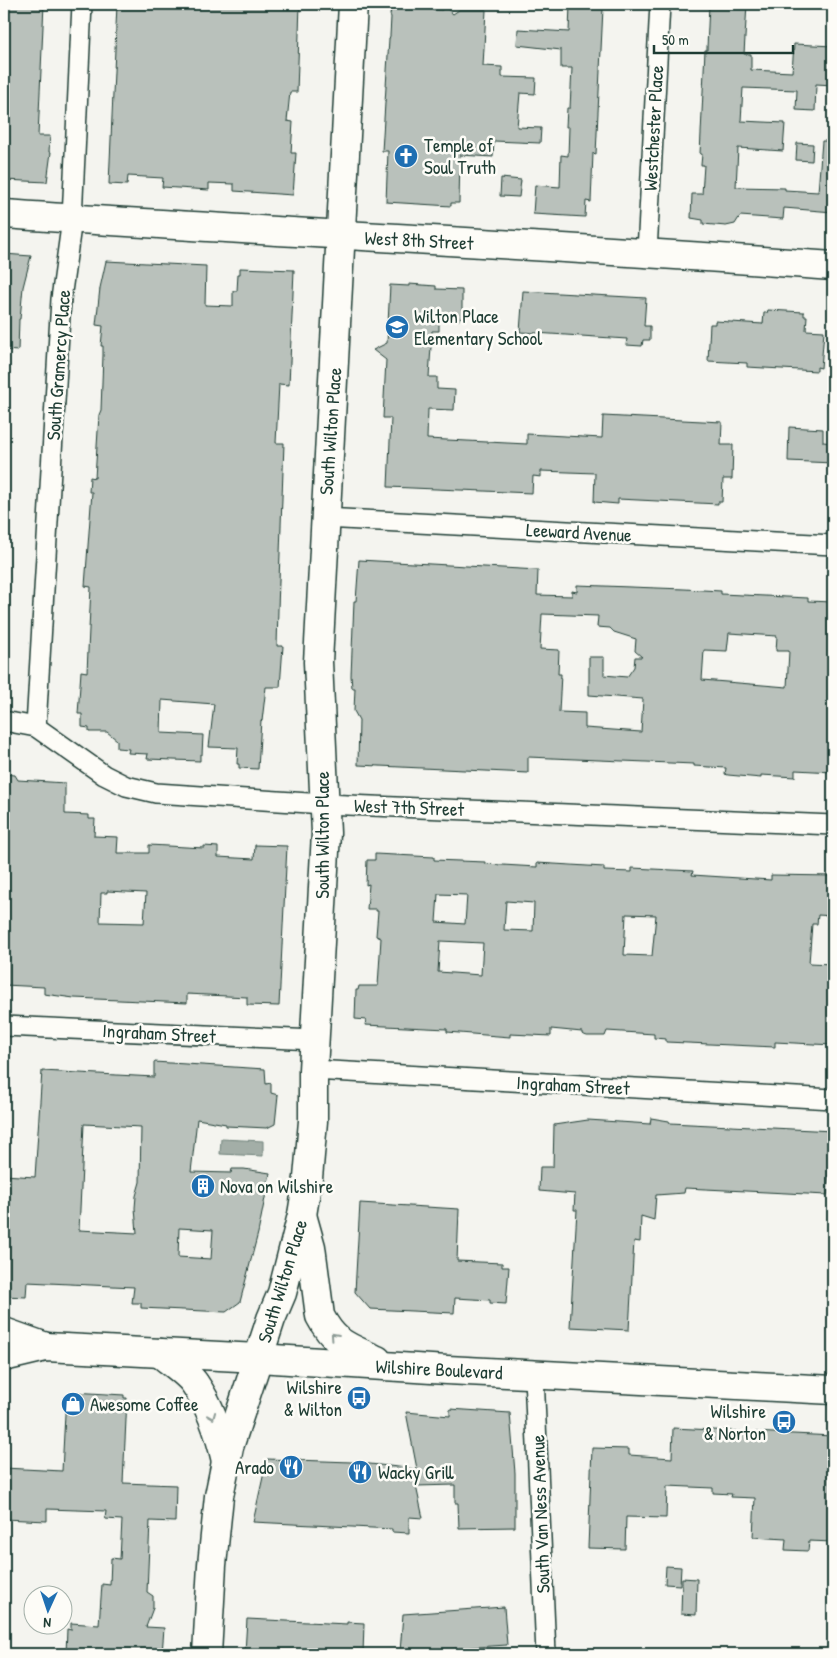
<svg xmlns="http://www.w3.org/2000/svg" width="837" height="1658" font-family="'Patrick Hand',sans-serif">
	<rect width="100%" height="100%" fill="#f4f4ef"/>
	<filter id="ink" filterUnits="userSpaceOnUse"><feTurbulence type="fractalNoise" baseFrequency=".02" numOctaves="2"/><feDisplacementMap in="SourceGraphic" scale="10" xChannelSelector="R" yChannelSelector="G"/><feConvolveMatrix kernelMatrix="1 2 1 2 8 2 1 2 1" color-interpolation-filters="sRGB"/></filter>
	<g filter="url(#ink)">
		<polygon fill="#a3aea7" stroke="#6e8179" points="221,1139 263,1141 263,1156 220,1154"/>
		<g fill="#b9c1bb" stroke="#1f3d34" fill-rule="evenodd">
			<polygon points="4,4 44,4 38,136 50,136 49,152 51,152 47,182 4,180 4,127 6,77 4,77"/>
			<polygon points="117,4 300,4 297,92 290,92 287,121 293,122 291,153 296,153 293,195 234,191 234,184 209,183 209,190 162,187 163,178 128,176 127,185 109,184"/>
			<polygon points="392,4 409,5 409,8 425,7 427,9 442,10 445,7 453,14 459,10 486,10 483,66 502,67 502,77 536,78 535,94 520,93 517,127 541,128 540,143 494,141 493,157 460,155 459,203 451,203 451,206 386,202 388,151 382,151 389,39 390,36 391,17 390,15"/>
			<polygon points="570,4 597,4 597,8 603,8 596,154 593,153 591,202 586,201 585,217 533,214 535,185 560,187 561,155 568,156 569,127 566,127 567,108 570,108 572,68 561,68 561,50 517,45 518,29 569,32"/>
			<polygon points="709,4 747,4 744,54 751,54 751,70 792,72 794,44 833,46 833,85 816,84 815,111 796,110 797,90 743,88 741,121 785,123 783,151 738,148 736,187 785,188 785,190 818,192 822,141 833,141 833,212 784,208 783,219 740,216 735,224 726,226 703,224 703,220 691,218 692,194 702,194 704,165 701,165 702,154 700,154 705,50 707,50 707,48"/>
			<polygon points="797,143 813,144 812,161 796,160"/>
			<polygon points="501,178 521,180 519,197 500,196"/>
			<polygon points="4,254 31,256 23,287 20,319 19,319 18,351 4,350"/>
			<polygon points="106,261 206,266 205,305 233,306 233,291 237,291 238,274 240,274 240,268 294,270 289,385 279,384 276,443 284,443 278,609 277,646 283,646 280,687 266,687 262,721 261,720 258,769 239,768 239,764 237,764 238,748 209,747 214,704 162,700 161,733 203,735 202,755 200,755 200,761 147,759 148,754 128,753 129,749 117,748 117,740 107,732 89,732 89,728 82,727 82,714 78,714 81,671 87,672 91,587 85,586 92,492 89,492 90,477 95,478 99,415 101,410 103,355 103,346 101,346 103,326 96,325 100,288"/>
			<polygon points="409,284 436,286 436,289 462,290 462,318 459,317 459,320 439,319 439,331 432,331 429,377 437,377 437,389 455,390 454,410 428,409 427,439 527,444 527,434 602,438 603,416 722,422 721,445 733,445 732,479 723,479 722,502 718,502 718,504 618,499 618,504 594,502 595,473 541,471 541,477 533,476 532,493 388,487 391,418 383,418 386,360 373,350 387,343 390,285 409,286"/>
			<polygon points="523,291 646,298 644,326 650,326 650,340 643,340 642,346 626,345 627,339 520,332"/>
			<polygon points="768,310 804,312 804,316 807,316 806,330 824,331 821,368 817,367 817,371 747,367 747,363 708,361 710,324 715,324 715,321 763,324 764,313 767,313"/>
			<polygon points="789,427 823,429 823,442 833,443 833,463 788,461"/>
			<path d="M359,560L538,570L537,595L572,596V591L577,592V585L684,589L721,591V594L808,598V601L833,602V772L795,770V777L761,775V778L728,775L725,774L726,768L694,766V764L528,757V773L358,765L359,720L354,711L355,688H352L351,676L354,601H356ZM542,614L598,616L597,627L610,628L614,632L636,639L635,651L642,657H635L634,667L627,677L604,675V657H589V695L643,699L641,732L585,728V713L559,712L561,674H558L559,650L540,649ZM729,633L777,636L776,651H789L787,687L702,680L704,650L727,651Z"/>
			<path d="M4,774L15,775L18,780L65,783V814L89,815V819H95L94,836L118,837L117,853H149V845L204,848V846L218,847V857L254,859L255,845L287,846L279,1006L247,1005V997L187,994V1003L74,998L44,994V987L4,985ZM107,891L146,893L144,923L100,922L101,893H107Z"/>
			<path d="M375,854L434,857V860L485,862V864L537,867V863L604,867V871L632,872V868L693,871L692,875L771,880V875L833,876V916L818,915L817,924H812L809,963L833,964V1045L775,1042V1047L666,1042V1039L654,1038V1034L607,1031L605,1036H587L582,1034V1032L551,1029V1036L510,1034V1037L447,1032V1029L365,1025L366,1020L355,1019L356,990H358L359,986H378L381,938L376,936L378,911H376V909H367L369,884L366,885L367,860H375ZM438,894L467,895L465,924L436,922ZM506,901L534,903L533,931L504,930ZM626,914L656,915L652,956L624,955ZM440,941L483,943L481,975L438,972Z"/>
			<path d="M154,1062L265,1069L266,1084L271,1083V1093L278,1095L275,1124L267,1128L226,1126V1124L197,1119L191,1172L231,1173L232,1169H244L270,1173L258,1233L240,1302L226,1312L141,1308V1303H132L134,1287L27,1282L26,1297L4,1296V1175L35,1177L42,1071L154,1077ZM84,1124L141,1127L140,1182L136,1196L135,1208L137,1233L79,1230ZM179,1228L213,1230L211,1259L178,1257Z"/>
			<polygon points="651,1118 669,1121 670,1123 833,1131 833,1167 829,1167 827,1195 685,1188 684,1193 656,1195 654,1220 641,1216 640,1242 634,1241 629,1330 570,1327 577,1210 574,1210 575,1194 539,1191 540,1167 553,1167 554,1125 588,1120 650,1124"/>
			<polygon points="360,1203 459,1209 457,1261 502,1263 502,1267 509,1267 506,1304 490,1303 490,1300 455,1298 454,1313 370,1309 355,1292"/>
			<polygon points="73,1392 124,1395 124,1398 127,1398 123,1483 176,1485 175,1522 150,1521 147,1592 153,1596 153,1608 146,1627 164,1628 162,1654 66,1654 67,1629 71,1630 71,1623 99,1625 102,1584 110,1585 111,1558 120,1559 122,1520 105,1519 106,1511 47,1509 47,1521 4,1519 4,1468 62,1471 66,1395 73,1395"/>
			<polygon points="450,1409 510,1413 515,1473 515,1527 459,1528 458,1503 455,1503 455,1485 416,1486 423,1518 409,1517 409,1533 392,1532 392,1529 253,1522 267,1459 351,1462 417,1469 406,1412 450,1416"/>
			<polygon points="673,1428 833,1436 833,1542 809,1541 808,1551 785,1550 786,1539 753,1537 755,1498 731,1497 732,1494 713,1493 713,1488 667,1486 666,1518 626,1517 625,1549 588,1548 592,1448 629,1449 629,1455 672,1458"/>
			<polygon points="666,1566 681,1567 680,1585 665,1584"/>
			<polygon points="682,1578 697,1579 696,1615 681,1614"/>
			<polygon points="504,1607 507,1645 400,1652 403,1614"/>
			<polygon points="247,1619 347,1624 347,1622 364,1623 363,1654 245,1653"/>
		</g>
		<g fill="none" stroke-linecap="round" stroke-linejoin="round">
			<g stroke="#1f3d34" stroke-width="22">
				<g id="street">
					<polyline points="647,252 660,4"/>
					<polyline points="324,518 833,545"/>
					<polyline points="4,721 36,727 104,775 126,786 156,793 324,804 833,825"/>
					<polyline points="36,727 61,299 72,219 82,4"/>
					<polyline points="4,1026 315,1040"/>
					<polyline points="313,1070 833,1099"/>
					<polyline points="534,1375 546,1654"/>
				</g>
			</g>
			<g stroke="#1f3d34" stroke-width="31">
				<g id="secondary">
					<path d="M4,214C280,233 557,245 833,266"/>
					<polyline points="207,1654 212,1565 219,1496 229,1447 271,1319 282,1293 302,1215 308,1178 313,1121 313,1070 326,833 318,662 353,4"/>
				</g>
			</g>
			<g stroke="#1f3d34" stroke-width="31">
				<g id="primary">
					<path d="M302,1215L311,1247L320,1316C335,1345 349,1347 377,1360"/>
					<polyline points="4,1332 46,1347"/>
					<path d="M160,1353C170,1362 188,1373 195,1384C211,1407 220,1435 226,1461"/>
					<polyline points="4,1357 46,1347 258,1358 447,1370 833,1390"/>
				</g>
			</g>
			<use href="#street" stroke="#fdfcf7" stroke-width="19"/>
			<use href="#secondary" stroke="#fdfcf7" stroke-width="28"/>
			<use href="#primary" stroke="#fdfcf7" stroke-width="28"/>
		</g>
		<defs><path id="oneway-chevron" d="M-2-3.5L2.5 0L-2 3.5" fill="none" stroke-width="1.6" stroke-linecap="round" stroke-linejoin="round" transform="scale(1.25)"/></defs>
		<g stroke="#8e9c96">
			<use href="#oneway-chevron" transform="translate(334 1336) rotate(-132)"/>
			<use href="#oneway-chevron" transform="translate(212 1416) rotate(68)"/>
		</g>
	</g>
	<defs>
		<g id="church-disc" transform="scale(1.25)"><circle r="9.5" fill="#1f6fb2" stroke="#fdfcf7"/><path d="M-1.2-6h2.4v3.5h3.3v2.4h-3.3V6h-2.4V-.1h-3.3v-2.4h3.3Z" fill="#fff"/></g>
		<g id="school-disc" transform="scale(1.25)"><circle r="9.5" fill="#1f6fb2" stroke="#fdfcf7"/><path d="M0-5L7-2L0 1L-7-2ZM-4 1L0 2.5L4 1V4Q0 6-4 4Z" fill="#fff"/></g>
		<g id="building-disc" transform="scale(1.25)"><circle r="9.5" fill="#1f6fb2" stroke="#fdfcf7"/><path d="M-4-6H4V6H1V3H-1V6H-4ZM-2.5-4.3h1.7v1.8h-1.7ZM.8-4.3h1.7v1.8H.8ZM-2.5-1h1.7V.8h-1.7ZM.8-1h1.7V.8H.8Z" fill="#fff"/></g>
		<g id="bus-disc" transform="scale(1.25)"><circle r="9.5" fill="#1f6fb2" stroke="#fdfcf7"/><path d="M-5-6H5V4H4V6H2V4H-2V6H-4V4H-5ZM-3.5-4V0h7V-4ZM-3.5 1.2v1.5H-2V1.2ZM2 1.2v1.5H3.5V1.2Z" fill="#fff"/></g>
		<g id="shop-disc" transform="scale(1.25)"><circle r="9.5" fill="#1f6fb2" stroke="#fdfcf7"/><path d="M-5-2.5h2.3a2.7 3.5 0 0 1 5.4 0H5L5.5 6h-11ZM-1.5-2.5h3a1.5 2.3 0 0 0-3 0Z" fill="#fff"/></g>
		<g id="restaurant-disc" transform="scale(1.25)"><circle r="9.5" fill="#1f6fb2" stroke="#fdfcf7"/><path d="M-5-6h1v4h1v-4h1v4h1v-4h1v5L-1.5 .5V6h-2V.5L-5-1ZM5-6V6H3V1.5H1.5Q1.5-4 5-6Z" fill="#fff"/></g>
	</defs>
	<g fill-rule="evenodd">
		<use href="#church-disc" x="406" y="156"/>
		<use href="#school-disc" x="397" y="327"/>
		<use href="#building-disc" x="203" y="1186"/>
		<use href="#bus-disc" x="359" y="1398"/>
		<use href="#shop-disc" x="73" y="1404"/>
		<use href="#bus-disc" x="784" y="1422"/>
		<use href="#restaurant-disc" x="291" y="1467"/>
		<use href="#restaurant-disc" x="360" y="1472"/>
	</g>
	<g text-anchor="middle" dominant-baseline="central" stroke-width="5" stroke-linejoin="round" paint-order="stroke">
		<g font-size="19" fill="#1f3d34" stroke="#fdfcf7">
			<text transform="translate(653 128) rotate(-87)">Westchester Place</text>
			<text transform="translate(419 240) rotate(3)">West 8th Street</text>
			<text transform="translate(58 365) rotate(-86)">South Gramercy Place</text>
			<text transform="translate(330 431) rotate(-86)">South Wilton Place</text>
			<text transform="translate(579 532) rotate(3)">Leeward Avenue</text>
			<text transform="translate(409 807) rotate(2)">West 7th Street</text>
			<text transform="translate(322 835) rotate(-90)">South Wilton Place</text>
			<text transform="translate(159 1033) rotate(3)">Ingraham Street</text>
			<text transform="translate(573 1085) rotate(3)">Ingraham Street</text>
			<text transform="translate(282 1281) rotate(-73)">South Wilton Place</text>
			<text transform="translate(439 1369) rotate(3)">Wilshire Boulevard</text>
			<text transform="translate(540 1514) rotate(-92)">South Van Ness Avenue</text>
		</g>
		<g font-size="19" fill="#1f3d34" stroke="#fdfcf7" text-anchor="start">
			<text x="424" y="145">Temple of<tspan x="424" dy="22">Soul Truth</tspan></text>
			<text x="414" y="316">Wilton Place<tspan x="414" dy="22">Elementary School</tspan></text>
			<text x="220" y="1186">Nova on Wilshire</text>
			<text x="342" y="1387" text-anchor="end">Wilshire<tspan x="342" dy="22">&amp; Wilton</tspan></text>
			<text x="90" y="1404">Awesome Coffee</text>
			<text x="766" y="1411" text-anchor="end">Wilshire<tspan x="766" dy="22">&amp; Norton</tspan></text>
			<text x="274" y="1467" text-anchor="end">Arado</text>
			<text x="378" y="1472">Wacky Grill</text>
		</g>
	</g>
	<rect width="837" height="1658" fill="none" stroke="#fdfcf7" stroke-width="20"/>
	<rect x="10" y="10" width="817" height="1638" fill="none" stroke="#1f3d34" stroke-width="2" filter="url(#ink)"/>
	<g transform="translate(48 1610) rotate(183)"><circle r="24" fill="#fdfcf7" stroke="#a4b0a9"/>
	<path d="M0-4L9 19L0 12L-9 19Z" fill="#1f6fb2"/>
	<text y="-8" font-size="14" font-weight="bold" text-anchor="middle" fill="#1f3d34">N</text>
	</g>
	<path d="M654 45v8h139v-8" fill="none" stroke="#1f3d34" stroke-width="2.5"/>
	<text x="662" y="45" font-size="15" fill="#1f3d34" stroke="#fdfcf7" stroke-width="4" paint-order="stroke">50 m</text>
</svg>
